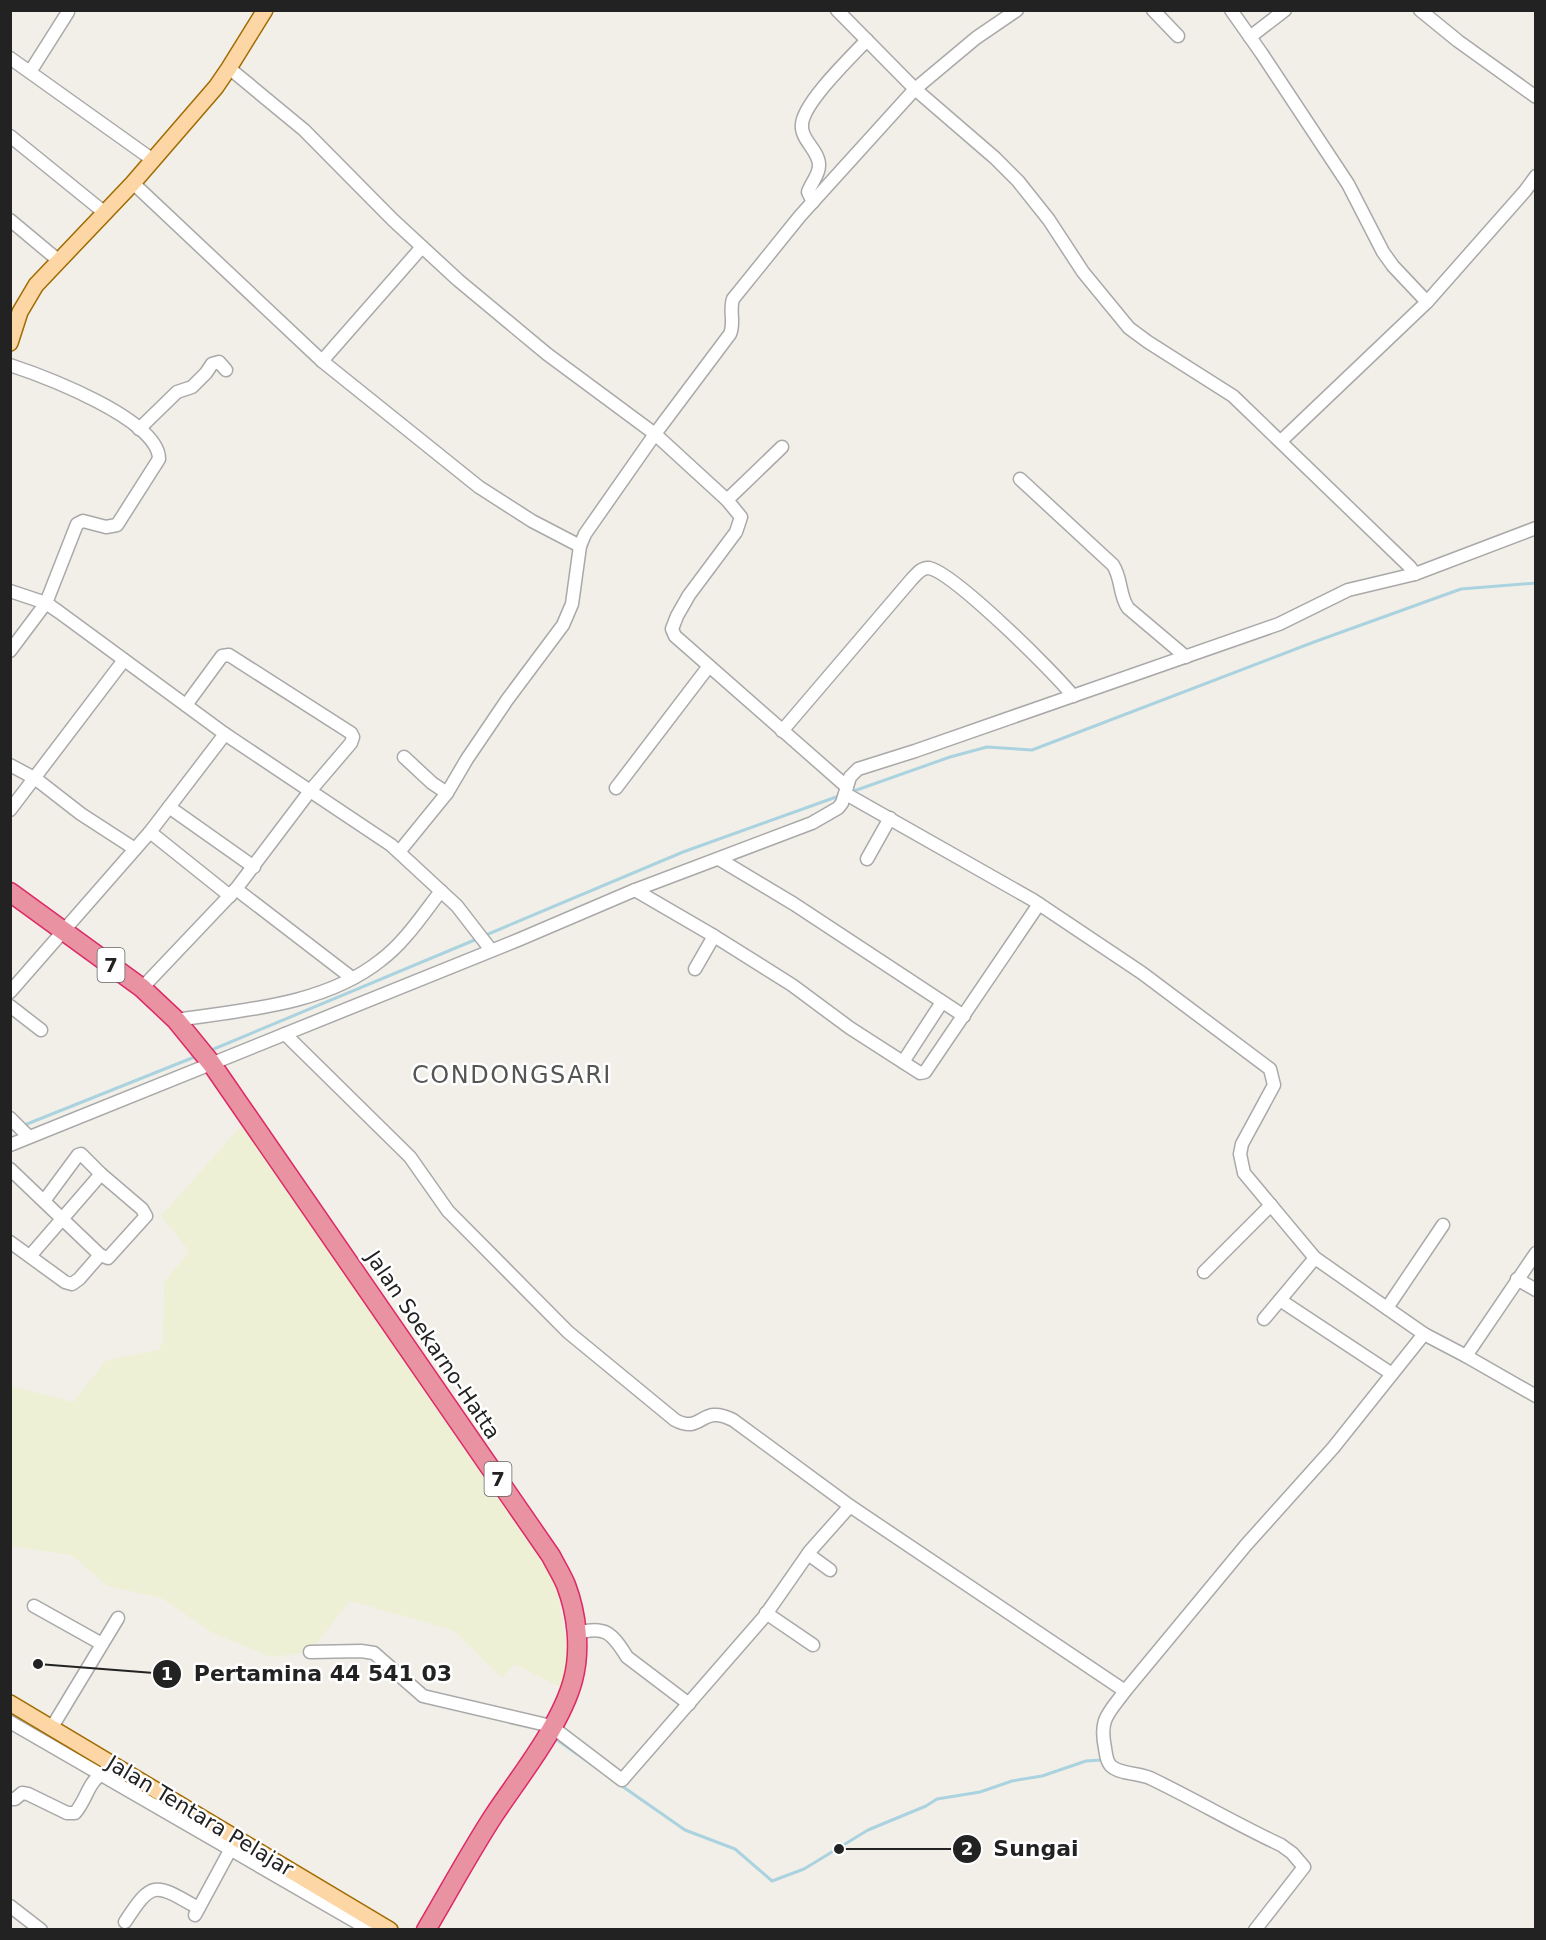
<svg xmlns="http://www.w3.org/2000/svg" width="1546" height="1940" font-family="'DejaVu Sans',sans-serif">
	<rect width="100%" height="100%" fill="#f2efe9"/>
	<polygon fill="#eef0d5" points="242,1125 556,1583 569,1657 562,1688 514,1664 502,1678 453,1630 350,1601 310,1652 271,1657 213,1633 161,1598 108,1586 71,1555 11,1546 10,1386 73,1402 106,1360 159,1350 163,1341 164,1283 189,1251 161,1216"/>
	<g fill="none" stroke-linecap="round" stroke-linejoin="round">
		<g stroke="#aad3df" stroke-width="3">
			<polyline points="851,792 950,757 987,747 1032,750 1314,642 1461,589 1536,583"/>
			<polyline points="486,935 683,852 839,796"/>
			<polyline points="209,1051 477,939"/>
			<polyline points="22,1126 197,1056"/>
			<polyline points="553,1737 604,1773"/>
			<polyline points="619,1784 685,1830 735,1849 772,1881 804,1869 868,1830 926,1806 937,1799 980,1792 1012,1781 1042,1776 1086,1761 1102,1760"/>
		</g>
		<g stroke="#a9a9a9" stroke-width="15">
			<g id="minor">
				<polyline points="837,10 915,89 995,158 1018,181 1049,220 1083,272 1129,328 1148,342 1233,396 1410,567 1415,574"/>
				<polyline points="1153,10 1178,36"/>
				<polyline points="1231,10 1262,54 1348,184 1383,252 1393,266 1427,302 1281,441"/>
				<polyline points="1420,10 1458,41 1536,97"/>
				<polyline points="1250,37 1285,10"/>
				<polyline points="10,58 153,160"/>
				<polyline points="229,68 304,130 393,220 458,280 547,354 655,434 727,500 741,517 736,532 689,595 677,616 672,629 675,636 847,787"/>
				<polyline points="30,72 68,12"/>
				<polyline points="10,136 105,213"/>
				<polyline points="133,183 322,361 479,487 532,521 580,546"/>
				<path d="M813,202L808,192C811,183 819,175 819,166C820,151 800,140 802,124C804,102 851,57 867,40"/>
				<polyline points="10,220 58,260"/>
				<polyline points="1427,302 1525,191 1536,176"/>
				<polyline points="322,361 422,247"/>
				<path d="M10,365C43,376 159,419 159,459L117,525L106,527L83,521L77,524L46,603L10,651"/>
				<polyline points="139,429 177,392 192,387 206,373 212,364 219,362 226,370"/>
				<path d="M1020,479L1113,565C1122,579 1119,595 1128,608L1186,657"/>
				<polyline points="727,500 782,447"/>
				<polyline points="10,591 46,603 59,612 225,734 391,845 457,906 491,950"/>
				<path d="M782,731L911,580C916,575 921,567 929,568C954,573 1054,672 1073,696"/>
				<polyline points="404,757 432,783 447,793"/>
				<polyline points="10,765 36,779 81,814 135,849"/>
				<polyline points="616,788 709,666"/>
				<polyline points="846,794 1033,900 1142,973 1270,1069 1274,1085 1242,1144 1240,1154 1244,1173 1315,1258 1424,1334 1466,1356 1536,1253"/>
				<polyline points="169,807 254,867"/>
				<polyline points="10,810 124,660"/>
				<polyline points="150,832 230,896"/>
				<path d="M399,852L447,793L467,759L507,700L563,625L572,604L580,546L585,534L655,434L730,334C735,323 729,311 733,299L800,216L915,89L976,38L1017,10"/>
				<polyline points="719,859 794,904 964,1016"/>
				<polyline points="867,859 890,818"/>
				<polyline points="236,889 352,978"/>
				<polyline points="635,890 714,936 792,985 850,1028 920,1073 925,1072 1039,904"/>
				<polyline points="695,969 714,936"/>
				<polyline points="142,988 236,889 310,791 351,743 353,737 351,733 229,655 222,656 186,705"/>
				<polyline points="10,992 150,832 225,734"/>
				<polyline points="10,1006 41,1030"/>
				<path d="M176,1020C243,1010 325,1005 381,960C405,942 423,914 441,891"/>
				<path d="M285,1034L410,1157L448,1211L568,1332L675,1420C703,1435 700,1403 733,1420L850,1506L1125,1691"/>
				<polyline points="903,1062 942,1002"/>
				<polyline points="10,1118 29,1137"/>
				<polyline points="10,1145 518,940 635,890 812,823 838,808 842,803 850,777 858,769 915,751 1279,624 1348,590 1415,574 1536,528"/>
				<polyline points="10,1169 100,1255"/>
				<polyline points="10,1242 65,1282 72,1284 79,1279 100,1255 108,1258 146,1216 142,1209 101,1174 81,1154 78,1155 44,1201"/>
				<polyline points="30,1256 101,1174"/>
				<polyline points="1204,1272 1271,1205"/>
				<polyline points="1517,1279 1536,1290"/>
				<polyline points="1280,1300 1392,1374"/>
				<polyline points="1387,1308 1443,1225"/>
				<polyline points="1264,1319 1315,1258"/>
				<polyline points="1466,1356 1536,1396"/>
				<polyline points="808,1554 830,1570"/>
				<polyline points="34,1606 102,1644"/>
				<polyline points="766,1613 813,1645"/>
				<path d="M577,1633C605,1625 612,1633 627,1657L689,1704"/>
				<polyline points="310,1652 361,1651 374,1653 423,1696 551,1726 622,1780 764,1617 810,1551 850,1506"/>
				<polyline points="10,1722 370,1930"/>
				<polyline points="52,1727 118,1618"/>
				<path d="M10,1799H15L22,1793L28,1794L67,1813H75C89,1796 86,1783 107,1770"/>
				<polyline points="10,1906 41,1930"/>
				<polyline points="195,1915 234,1843"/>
				<path d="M125,1922C152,1880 155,1883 198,1908"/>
				<path d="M1255,1930L1304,1867L1292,1853L1281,1845C1236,1824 1194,1799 1150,1778C1138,1773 1120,1774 1111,1766C1106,1761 1106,1754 1105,1748C1099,1719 1108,1714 1125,1691L1246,1545L1333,1448L1424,1334"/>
			</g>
		</g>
		<g stroke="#a06b00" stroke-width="18">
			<g id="major">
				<polyline points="10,343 20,312 36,285 133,183 216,87 229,68 265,10"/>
				<polyline points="10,1703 390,1930"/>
			</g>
		</g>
		<g stroke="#dc2a67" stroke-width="21">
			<path id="highway" d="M10,892L142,988L176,1020L211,1063L551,1556C556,1566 562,1575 566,1585C577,1614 581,1650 573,1680C561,1725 520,1776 494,1815C470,1852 449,1891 426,1930"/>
		</g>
		<use href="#minor" stroke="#fff" stroke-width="12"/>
		<use href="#major" stroke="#fcd6a4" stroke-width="15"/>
		<use href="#highway" stroke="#e892a2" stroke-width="18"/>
	</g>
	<g text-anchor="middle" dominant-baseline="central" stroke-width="5" stroke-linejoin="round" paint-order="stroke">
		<g fill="#fff" stroke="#646464" stroke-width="1.5">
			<rect x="97.5" y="948" width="27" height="34" rx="4.5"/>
			<rect x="484.5" y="1462" width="27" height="34" rx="4.5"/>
		</g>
		<g font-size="20" font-weight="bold" fill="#222">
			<text x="111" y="965">7</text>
			<text x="498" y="1479">7</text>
		</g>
		<g font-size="21" fill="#222" stroke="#fff">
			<text transform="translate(433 1345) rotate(56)">Jalan Soekarno-Hatta</text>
			<text transform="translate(200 1816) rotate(31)">Jalan Tentara Pelajar</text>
		</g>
		<g font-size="24" letter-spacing="1.5" fill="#555" stroke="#fff">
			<text x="512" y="1075">CONDONGSARI</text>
		</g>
	</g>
	<path fill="none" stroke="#222" stroke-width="2" d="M38 1664L167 1674M839 1849L967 1849"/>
	<g fill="#222" stroke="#fff" stroke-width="2">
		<circle cx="38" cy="1664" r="6"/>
		<circle cx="839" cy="1849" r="6"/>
		<circle cx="167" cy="1674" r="15"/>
		<circle cx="967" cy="1849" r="15"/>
	</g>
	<g font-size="18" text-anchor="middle" font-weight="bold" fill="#fff">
		<text x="167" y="1680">1</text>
		<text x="967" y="1855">2</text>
	</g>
	<g font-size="22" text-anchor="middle" font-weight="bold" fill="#222" stroke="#fff" stroke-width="5" stroke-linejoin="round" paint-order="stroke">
		<text x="323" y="1681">Pertamina 44 541 03</text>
		<text x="1036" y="1856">Sungai</text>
	</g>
	<rect width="1546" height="1940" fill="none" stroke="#222222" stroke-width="24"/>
</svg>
